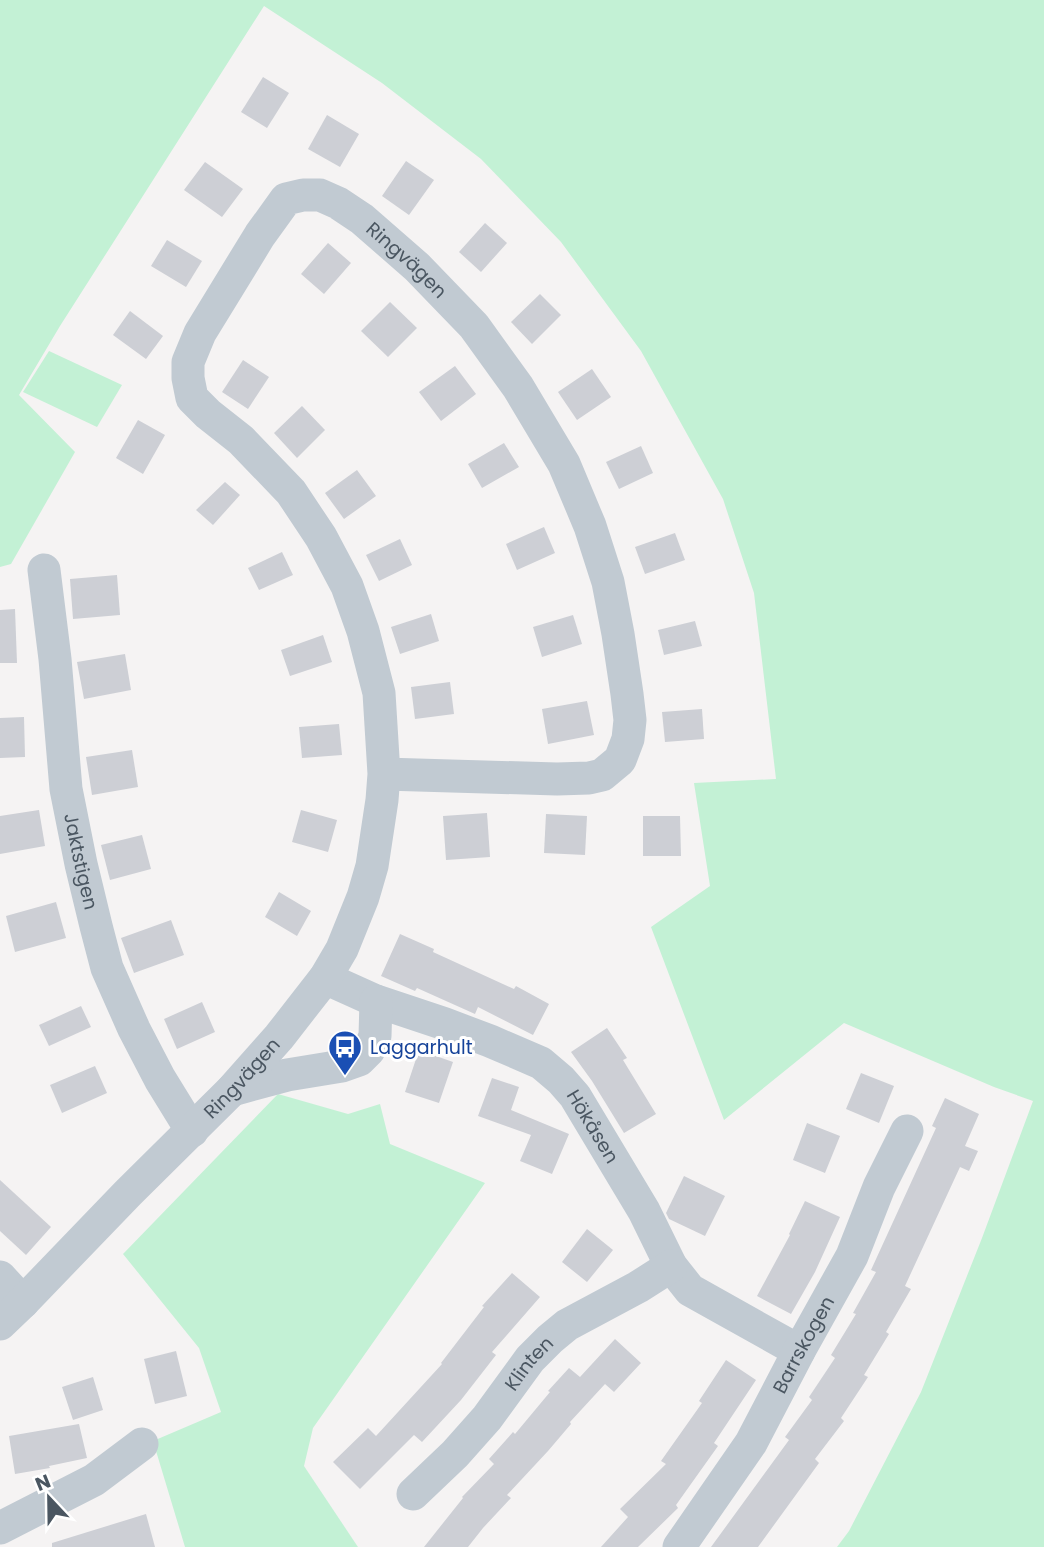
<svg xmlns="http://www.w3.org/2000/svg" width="1044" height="1547" font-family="Poppins,sans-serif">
	<rect width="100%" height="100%" fill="#f5f3f3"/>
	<g fill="#c3f1d5">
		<polygon points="0,0 1044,0 1044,1547 837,1547 849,1531 921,1392 982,1238 1033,1101 994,1087 844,1023 724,1120 651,927 710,886 694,783 776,779 754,593 723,499 641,351 561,242 481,159 382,83 264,6 60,326 19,395 75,452 11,564 0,567"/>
		<polygon points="49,351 122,385 97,427 23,392"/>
		<polygon points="278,1094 348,1114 380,1104 390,1144 485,1183 313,1428 304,1466 358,1547 185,1547 153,1441 221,1412 199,1348 123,1254"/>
	</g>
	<g fill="#cdcfd5">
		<polygon points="263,77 289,93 267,128 241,112"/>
		<polygon points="327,115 359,134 340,167 308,149"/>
		<polygon points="406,161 434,180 409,215 382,196"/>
		<polygon points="205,162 243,189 222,217 184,190"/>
		<polygon points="485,223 507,243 481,272 459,252"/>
		<polygon points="167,240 202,261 186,287 151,266"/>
		<polygon points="328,243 351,263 324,294 301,274"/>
		<polygon points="540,294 561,315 532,344 511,322"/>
		<polygon points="390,302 417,328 388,357 361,331"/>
		<polygon points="130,311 163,336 146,359 113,335"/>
		<polygon points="243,360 269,377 248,409 222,392"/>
		<polygon points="455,366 476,394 441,421 419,392"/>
		<polygon points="592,369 611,397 577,420 558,392"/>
		<polygon points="302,406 325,430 297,458 274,433"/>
		<polygon points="138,420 165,435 143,474 116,458"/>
		<polygon points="504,443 519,467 482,488 468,464"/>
		<polygon points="641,446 653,473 619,489 606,462"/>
		<polygon points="357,470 376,496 344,519 325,493"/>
		<polygon points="225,482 240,495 213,525 196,510"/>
		<polygon points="544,527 555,553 517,570 506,544"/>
		<polygon points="675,533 685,560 645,574 635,547"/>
		<polygon points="400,539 412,565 379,581 366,555"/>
		<polygon points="282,552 293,575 259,590 248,568"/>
		<polygon points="117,575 120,615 73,619 70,579"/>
		<polygon points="15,609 17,663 0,663 0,610"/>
		<polygon points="431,614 439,641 400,654 391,627"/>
		<polygon points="573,615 582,644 542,657 533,627"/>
		<polygon points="695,621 702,646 664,655 658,630"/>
		<polygon points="323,635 332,662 290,676 281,650"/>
		<polygon points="125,654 131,690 84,699 77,662"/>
		<polygon points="450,682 454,714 415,719 411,687"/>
		<polygon points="587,701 594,735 548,744 542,709"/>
		<polygon points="702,709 704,739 665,742 662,712"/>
		<polygon points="24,717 25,757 0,758 0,718"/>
		<polygon points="339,724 342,755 302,758 299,727"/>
		<polygon points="132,750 138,787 92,795 86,757"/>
		<polygon points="39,810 45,846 0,854 0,816"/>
		<polygon points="301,810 337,820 328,852 292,842"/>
		<polygon points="487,813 490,857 446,860 443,816"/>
		<polygon points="546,814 587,816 585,855 544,853"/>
		<polygon points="643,816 680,816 681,856 643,856"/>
		<polygon points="142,835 151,869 110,880 101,845"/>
		<polygon points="279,892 311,911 297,936 265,917"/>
		<polygon points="56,902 66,938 15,952 6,916"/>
		<polygon points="171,920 184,955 134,973 121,938"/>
		<polygon points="400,934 434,949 433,952 514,989 516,986 549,1004 533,1035 478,1007 475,1014 417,988 415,991 381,976"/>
		<polygon points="202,1002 215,1032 177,1049 164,1019"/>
		<polygon points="81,1006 91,1027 49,1046 39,1025"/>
		<polygon points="607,1028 627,1058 623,1060 656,1114 624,1133 592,1081 571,1052"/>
		<polygon points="419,1050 453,1062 439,1103 405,1092"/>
		<polygon points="95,1066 107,1093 62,1113 50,1085"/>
		<polygon points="861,1073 894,1086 879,1123 846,1109"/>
		<polygon points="492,1078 519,1087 511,1110 569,1134 552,1174 520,1161 531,1135 478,1116"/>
		<polygon points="945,1098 979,1114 965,1146 978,1151 969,1171 960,1167 905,1286 911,1289 886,1332 889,1334 864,1375 868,1377 841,1418 844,1421 815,1459 819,1463 758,1547 711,1547 789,1440 785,1437 812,1400 809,1397 835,1358 831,1355 856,1314 853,1313 876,1272 871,1270 936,1128 932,1126"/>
		<polygon points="807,1123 840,1136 825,1173 793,1160"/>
		<polygon points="684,1176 725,1196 705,1236 669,1219 666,1213"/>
		<polygon points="0,1180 51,1227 26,1255 0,1231"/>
		<polygon points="805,1201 840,1217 815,1272 791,1314 757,1296 790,1235 789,1234"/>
		<polygon points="587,1229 613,1250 587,1282 562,1262"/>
		<polygon points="512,1273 540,1297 492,1352 496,1355 461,1400 422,1442 414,1435 360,1489 333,1462 368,1428 376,1436 442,1364 441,1363 484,1307 482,1306"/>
		<polygon points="615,1339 641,1363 614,1392 605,1384 570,1422 571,1424 548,1451 507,1495 511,1498 483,1528 468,1547 424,1547 463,1498 462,1497 494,1464 489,1459 513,1432 515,1434 550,1392 548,1391 569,1368 580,1377"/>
		<polygon points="176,1351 187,1396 155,1404 144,1359"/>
		<polygon points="726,1360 756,1380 714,1443 718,1446 676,1505 678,1508 638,1547 601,1547 628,1517 620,1509 666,1464 661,1461 702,1403 699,1401"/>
		<polygon points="93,1377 103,1410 73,1420 62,1387"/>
		<polygon points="79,1424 87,1458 49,1466 50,1468 15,1474 9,1436"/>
		<polygon points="146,1514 155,1547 52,1547 52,1543"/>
	</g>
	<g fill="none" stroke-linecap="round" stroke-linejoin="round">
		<g stroke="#c1cad2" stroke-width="33">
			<path id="s1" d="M44,570L55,659L66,789L81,864L96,926L107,968L134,1029L160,1079L192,1131"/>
			<path id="s2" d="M325,978L376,1001L445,1024L490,1041L541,1063L561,1080L575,1096L644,1211L671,1266L690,1290L799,1351"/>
			<polyline points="232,1090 287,1075 342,1066 359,1060 369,1050 375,1036 376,1001"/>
			<polyline points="0,1277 23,1302"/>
			<path id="s3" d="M0,1324L23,1302L128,1193L232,1090L279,1037L325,978L342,949L363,897L372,866L382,800L384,774L379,693L363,631L347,586L321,537L291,492L241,440L208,414L192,398L188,378V362L200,333L260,235L286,199L303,195H320L338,203L362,219L417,267L474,326L518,387L564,464L590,526L608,582L618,634L627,694L630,720L628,739L620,760L602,775L589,778L557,779L384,774"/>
			<path id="s4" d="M413,1494L455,1454L487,1418L530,1359L550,1339L567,1325L638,1287L671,1266"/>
			<polyline points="0,1528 94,1480 142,1444"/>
			<path id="s5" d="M679,1547L751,1443L799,1351L852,1256L879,1187L907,1131"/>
		</g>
	</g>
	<defs>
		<g id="bus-pin" transform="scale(1.75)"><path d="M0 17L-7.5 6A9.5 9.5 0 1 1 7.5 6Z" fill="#1a4fb4" stroke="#fff"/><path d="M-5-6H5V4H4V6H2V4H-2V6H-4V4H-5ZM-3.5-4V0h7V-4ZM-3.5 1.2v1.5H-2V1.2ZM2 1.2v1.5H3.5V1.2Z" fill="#fff"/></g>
	</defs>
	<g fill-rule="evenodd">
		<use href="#bus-pin" x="345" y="1047"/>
	</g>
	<g text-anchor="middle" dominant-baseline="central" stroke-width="6" stroke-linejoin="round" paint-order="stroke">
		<g font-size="19" fill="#4a5661" stroke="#fff">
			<text stroke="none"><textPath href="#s3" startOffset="1500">Ringvägen</textPath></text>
			<text stroke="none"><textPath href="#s1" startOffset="294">Jaktstigen</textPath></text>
			<text stroke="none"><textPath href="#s3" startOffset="345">Ringvägen</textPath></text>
			<text stroke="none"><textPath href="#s2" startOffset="315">Hökåsen</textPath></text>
			<text stroke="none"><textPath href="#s5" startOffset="238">Barrskogen</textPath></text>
			<text stroke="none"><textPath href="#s4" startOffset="175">Klinten</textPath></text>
		</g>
		<g font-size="19" fill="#164399" stroke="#fff" text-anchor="start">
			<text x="370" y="1047">Laggarhult</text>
		</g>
	</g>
	<g transform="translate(49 1498) rotate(338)" stroke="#ffffff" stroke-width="5" paint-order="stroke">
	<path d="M0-5L12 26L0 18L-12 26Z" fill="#4a5661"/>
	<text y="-10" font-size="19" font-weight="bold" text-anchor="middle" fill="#4a5661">N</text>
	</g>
</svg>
